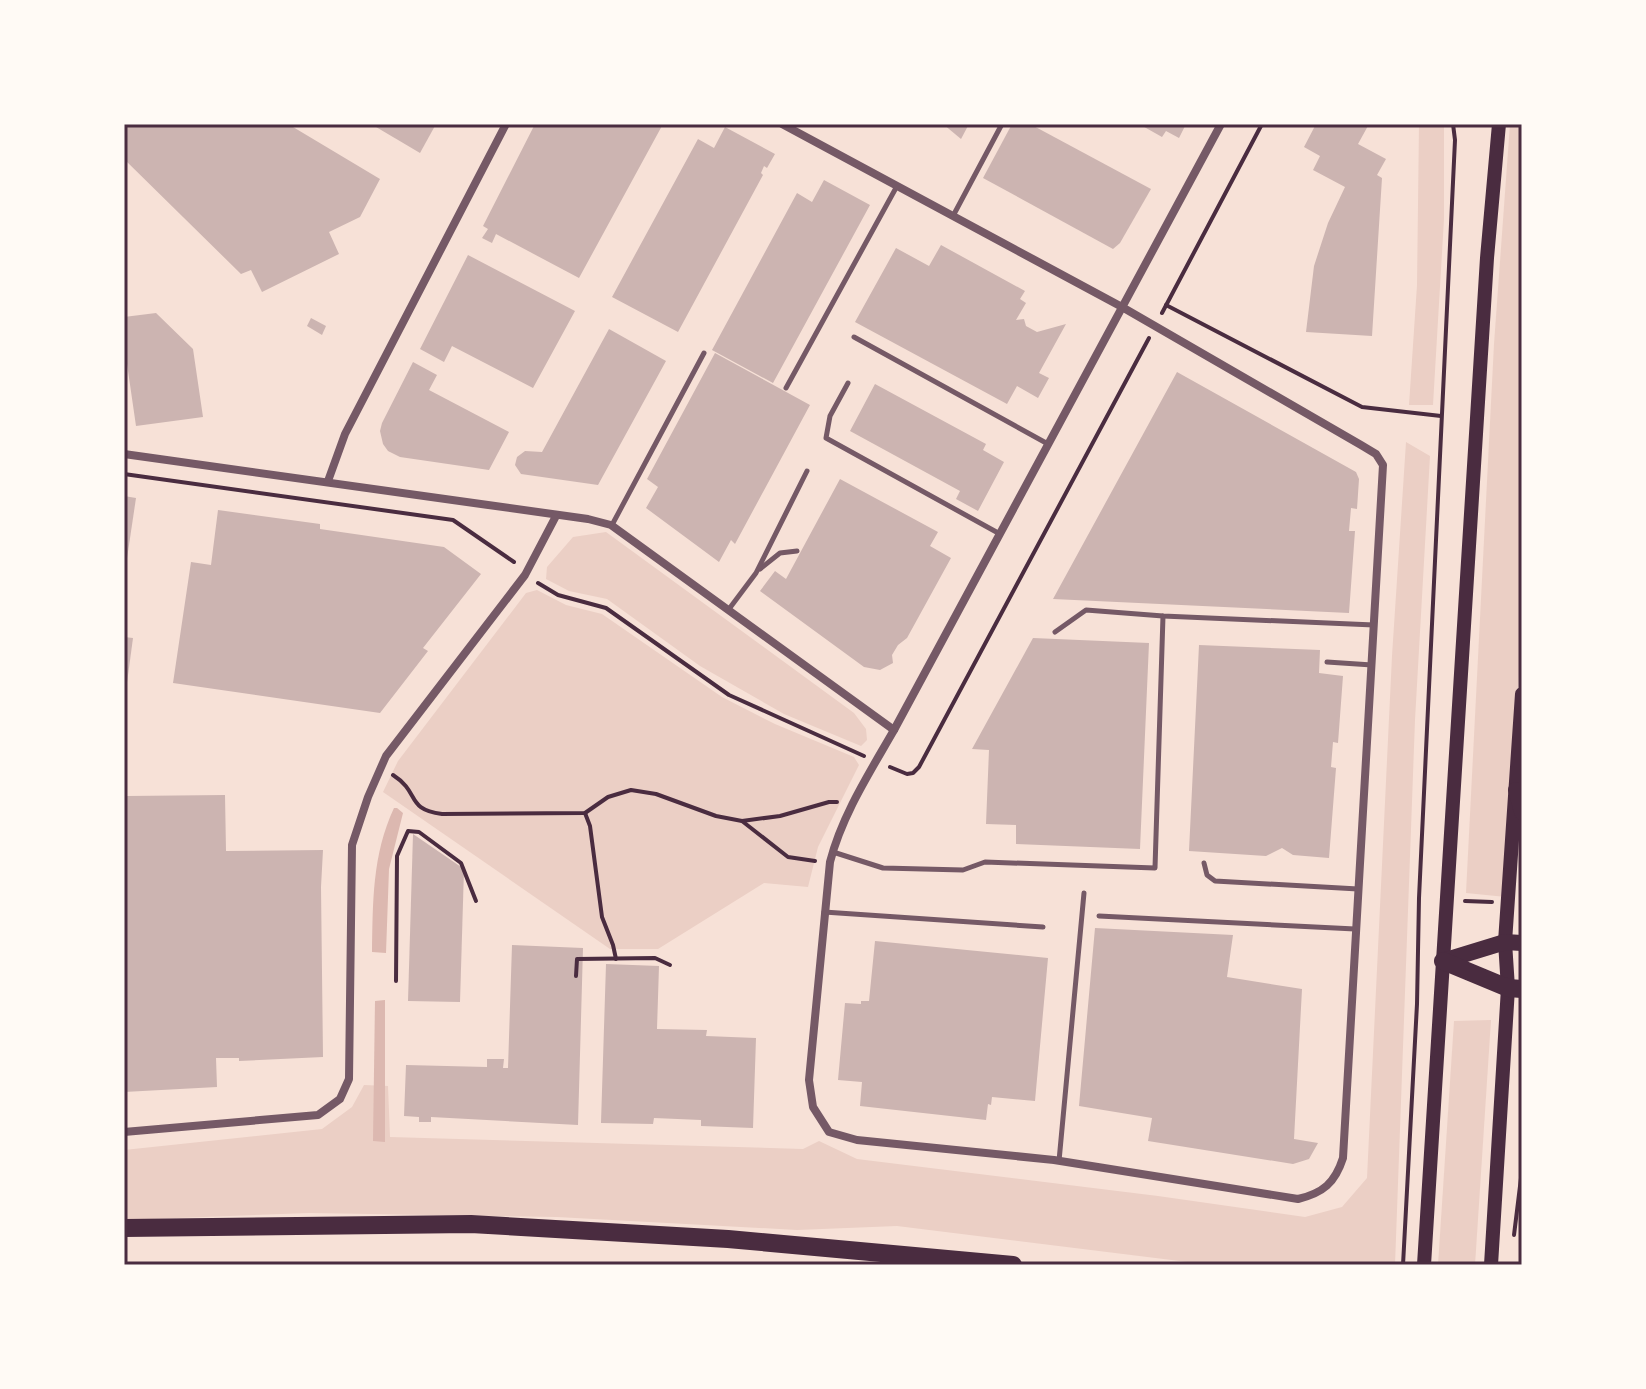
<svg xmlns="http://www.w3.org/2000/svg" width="1646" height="1389" font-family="Raleway,sans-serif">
	<rect width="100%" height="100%" fill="#f7e1d7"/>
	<g fill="#ebcfc5">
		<polygon points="1419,124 1444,124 1444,219 1433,405 1409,405 1417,285"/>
		<polygon points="1510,124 1522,124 1522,623 1506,897 1466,893 1494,344"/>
		<polygon points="1406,442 1430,456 1415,720 1395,1265 1212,1265 897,1226 797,1230 557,1217 309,1213 124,1220 124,1150 322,1129 352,1107 364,1085 388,1086 390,1137 803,1149 819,1141 857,1159 1158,1196 1305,1217 1342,1207 1367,1178 1392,656"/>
		<polygon points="606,532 854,713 866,729 867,740 861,746 784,714 700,666 607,599 569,591 546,579 547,567 573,537"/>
		<polygon points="537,590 566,605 602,614 722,697 775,724 854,757 859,765 818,847 808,887 764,883 658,949 610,949 383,792 398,761 526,593"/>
		<polygon points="1491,1020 1475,1265 1438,1265 1454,1021"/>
	</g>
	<g fill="#dcb8b0">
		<path d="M394,808H397L403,813L389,869L386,953L372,952C373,902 372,855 394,808Z"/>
		<polygon points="385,1000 385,1142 373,1141 375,1001"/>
	</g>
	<g fill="#ccb4b1">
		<polygon points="124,124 288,124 380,179 360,217 329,232 339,254 262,292 251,270 241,274 124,159"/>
		<polygon points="371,124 436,124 420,153"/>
		<polygon points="535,124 663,124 579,278 496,234 492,243 482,238 488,229 483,226"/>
		<polygon points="943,124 969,124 961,139"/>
		<polygon points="1012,124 1030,124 1151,189 1120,243 1113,249 983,178"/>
		<polygon points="1139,124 1186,124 1179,138 1166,131 1162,137"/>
		<polygon points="1316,124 1369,124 1358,144 1386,159 1377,175 1382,178 1372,336 1306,332 1314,266 1328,223 1345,187 1313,170 1320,156 1304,147"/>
		<polygon points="725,127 775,154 767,168 764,166 761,173 763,175 678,332 612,297 698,139 714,148"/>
		<polygon points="824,180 870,205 773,383 712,350 797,193 812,202"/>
		<polygon points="941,245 1025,291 1020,299 1026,303 1016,320 1024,319 1026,326 1037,332 1066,324 1039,373 1049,378 1038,398 1017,386 1007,404 855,322 896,248 929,266"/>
		<polygon points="468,255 575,311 533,388 452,346 444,362 420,349"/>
		<polygon points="156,313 193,349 203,417 136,426 126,357 124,358 124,317"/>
		<polygon points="311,318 326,326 322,335 307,326"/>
		<polygon points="609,329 666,361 598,485 521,474 515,465 517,457 525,451 542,452"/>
		<polygon points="715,353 810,405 735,544 731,540 719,562 646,508 658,487 647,479"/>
		<polygon points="413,362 437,375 429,390 509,432 489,470 400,457 388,451 383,444 380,431 382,423"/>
		<polygon points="1177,372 1356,472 1359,479 1357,509 1351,508 1349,531 1355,531 1349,613 1053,599"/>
		<polygon points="875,384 986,444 983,450 1004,462 978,511 956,499 960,491 850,431"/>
		<polygon points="840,479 938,532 930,546 951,558 907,638 898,645 892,655 893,663 880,670 864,667 760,591 775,571 786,579"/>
		<polygon points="124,496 136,498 126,565 124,565"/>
		<polygon points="218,510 320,524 320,529 444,547 481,574 423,648 428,651 380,713 173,683 191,562 211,565"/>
		<polygon points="124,637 133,638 126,690 124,690"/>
		<polygon points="1033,638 1149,643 1140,849 1016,844 1016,825 986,824 989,750 972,749"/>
		<polygon points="1199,645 1320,650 1319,673 1343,676 1338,743 1333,742 1331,767 1336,768 1329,858 1293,855 1282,848 1266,856 1189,851"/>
		<polygon points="225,795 226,851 323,850 321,887 323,1057 239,1061 239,1058 216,1058 217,1087 124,1092 124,855 127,796"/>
		<polygon points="413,834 464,869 460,1002 408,1001"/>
		<polygon points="1095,928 1233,935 1227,977 1302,989 1294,1139 1318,1143 1309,1159 1293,1164 1148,1141 1152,1118 1079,1106"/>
		<polygon points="875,941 1048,958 1035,1101 992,1097 991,1105 988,1104 986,1120 860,1106 862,1082 838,1080 845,1003 861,1004 861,1001 869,1001"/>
		<polygon points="512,945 583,948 578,1125 431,1117 431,1122 419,1122 419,1117 404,1116 406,1065 487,1067 487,1059 504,1059 503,1068 508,1068"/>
		<polygon points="606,964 659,966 657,1029 707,1030 706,1036 756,1038 753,1128 701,1126 701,1120 654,1118 653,1124 601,1123"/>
	</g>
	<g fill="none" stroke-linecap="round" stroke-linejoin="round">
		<g stroke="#4a2c40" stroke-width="4">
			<polyline points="1166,305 1362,407 1441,416"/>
			<polyline points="1162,313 1262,124"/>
			<polyline points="124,474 453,520 514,562"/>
			<polyline points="538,583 558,595 606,608 729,695 864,756"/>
			<polyline points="890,767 907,774 913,773 919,767 1149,338"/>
			<path d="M393,775C421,793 405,809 442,814L585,813L608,797L631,790L656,794L716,816L742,821L780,816L829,802H837"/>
			<polyline points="585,813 590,826 602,917 613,945 616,959"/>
			<polyline points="742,821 788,857 815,861"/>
			<polyline points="1465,901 1492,902"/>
			<polyline points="576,976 577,959 655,958 670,965"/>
			<polyline points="396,981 397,856 408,831 419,832 461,863 476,901"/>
			<polyline points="1514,1235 1522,1170"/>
			<polyline points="1403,1265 1417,1004 1419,898 1455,140 1453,124"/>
		</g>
		<g stroke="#755966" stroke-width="5">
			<polyline points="953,216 1002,124"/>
			<polyline points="854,337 1048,444"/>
			<polyline points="848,383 830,416 826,438 1000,534"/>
			<polyline points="786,388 897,186"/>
			<polyline points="612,525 704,353"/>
			<polyline points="760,569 780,553 797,551"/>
			<polyline points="729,609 756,573 807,471"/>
			<polyline points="1055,632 1086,610 1163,616 1374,625"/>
			<polyline points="1327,662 1372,665"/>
			<polyline points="833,852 883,868 963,870 985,862 1155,868 1163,616"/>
			<polyline points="1204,863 1207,875 1215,881 1358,889"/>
			<polyline points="824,912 1043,927"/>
			<polyline points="1099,916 1355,929"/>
			<polyline points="1059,1161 1084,893"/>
		</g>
		<g stroke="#755966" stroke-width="8">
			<path d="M782,124L1122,307L1361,445L1376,454L1383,465L1343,1158C1335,1183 1323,1193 1298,1199L1054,1160L857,1140L829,1132L813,1107L809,1080L830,862C842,815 870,772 894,730C1003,528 1112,326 1221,124"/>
			<polyline points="124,454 588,519 611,525 894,730"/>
			<polyline points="328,481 345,434 506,124"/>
			<polyline points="124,1132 318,1115 340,1099 349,1079 352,845 368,797 386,756 525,575 556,516"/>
		</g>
		<g stroke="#4a2c40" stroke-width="14">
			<polyline points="1424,1265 1487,258 1499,124"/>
			<polyline points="1491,1265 1508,988 1505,942 1522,694"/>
		</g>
		<g stroke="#4a2c40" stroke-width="16">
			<polyline points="1516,790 1522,812"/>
			<polyline points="1443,961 1505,942 1522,943"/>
		</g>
		<g stroke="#4a2c40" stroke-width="18">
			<polyline points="1443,961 1508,988 1522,989"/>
			<polyline points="124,1228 471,1224 728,1239 1013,1265"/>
		</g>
	</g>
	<rect width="1646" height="1389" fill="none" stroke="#fffaf5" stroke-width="252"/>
	<rect x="126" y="126" width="1394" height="1137" fill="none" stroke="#4a2c40" stroke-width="3"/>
</svg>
